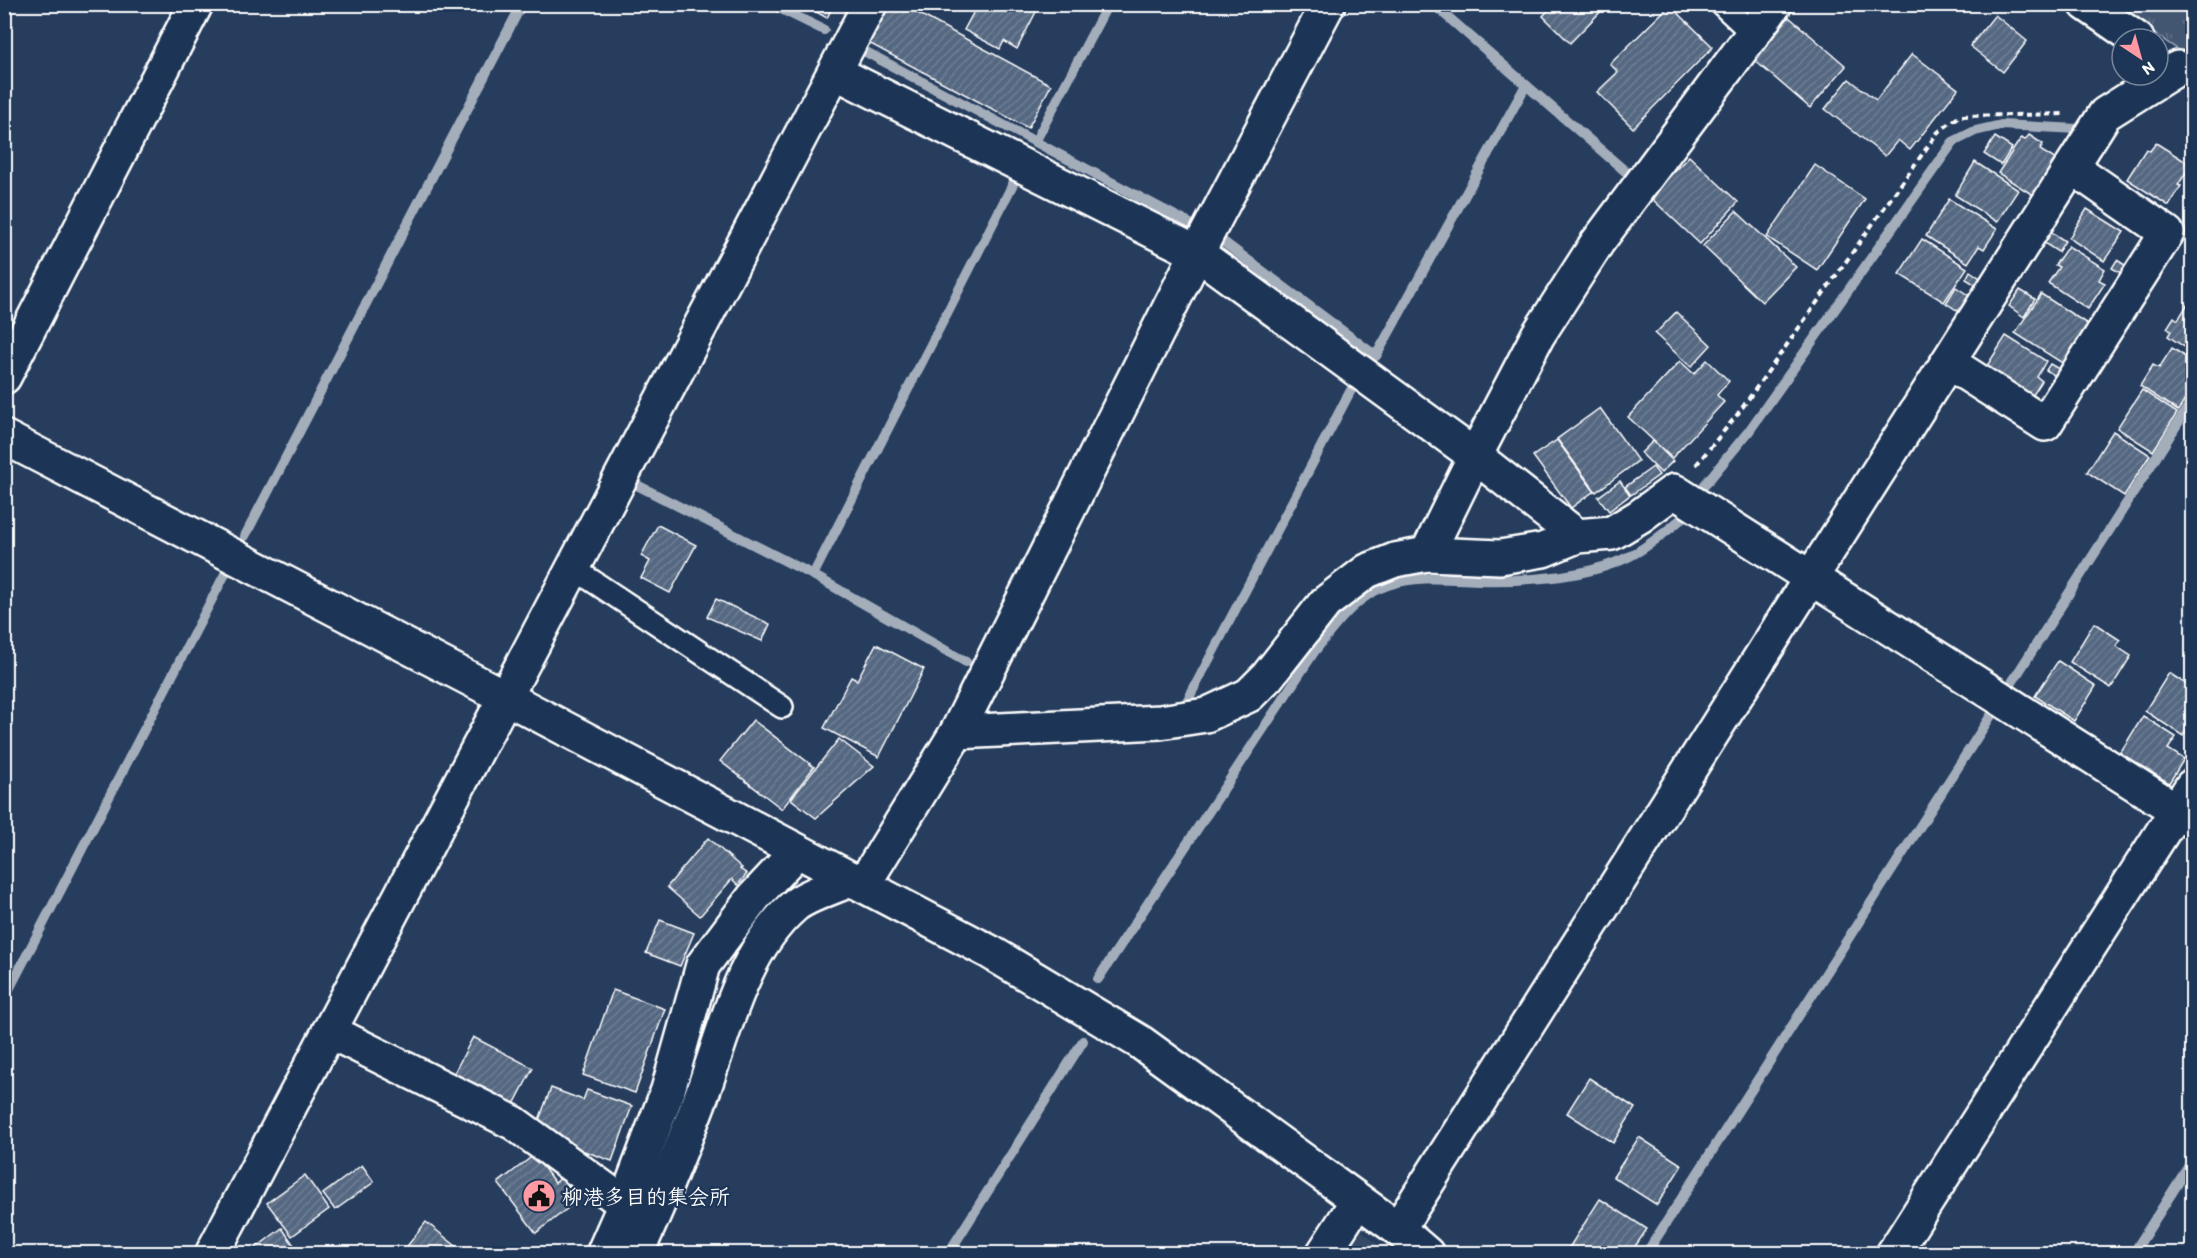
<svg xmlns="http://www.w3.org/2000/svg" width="2197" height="1258" font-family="Itim,'Klee One',sans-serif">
	<defs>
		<pattern id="grass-tufts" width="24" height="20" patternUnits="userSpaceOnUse" patternTransform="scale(1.5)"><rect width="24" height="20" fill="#425672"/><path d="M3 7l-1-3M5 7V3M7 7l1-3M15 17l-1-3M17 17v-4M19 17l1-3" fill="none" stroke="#5e6f87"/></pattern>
		<pattern id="building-hatch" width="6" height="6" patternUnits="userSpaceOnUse" patternTransform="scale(1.5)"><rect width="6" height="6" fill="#556781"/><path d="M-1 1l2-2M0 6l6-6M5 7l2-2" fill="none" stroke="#6e7e94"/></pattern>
	</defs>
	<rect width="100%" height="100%" fill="#263d5e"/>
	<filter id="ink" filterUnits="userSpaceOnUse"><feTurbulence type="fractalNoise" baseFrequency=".0167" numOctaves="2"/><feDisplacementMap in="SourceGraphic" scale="12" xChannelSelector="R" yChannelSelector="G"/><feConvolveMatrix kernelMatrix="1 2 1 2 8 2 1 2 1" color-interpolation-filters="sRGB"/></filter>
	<g filter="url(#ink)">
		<polygon fill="#344a68" points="1361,1230 1387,1253 1334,1254 1346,1235"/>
		<polygon fill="url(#grass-tufts)" stroke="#a0aab8" stroke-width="1.5" points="2112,5 2192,5 2192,59"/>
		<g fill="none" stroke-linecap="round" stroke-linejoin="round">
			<g stroke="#a4aebb" stroke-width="10">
				<polyline points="771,4 824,30"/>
				<polyline points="1433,4 1633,178"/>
				<polyline points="864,51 1194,226"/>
				<polyline points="1035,142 1108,4"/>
				<polyline points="1221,240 1376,356 1526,85"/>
				<polyline points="637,485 813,575 966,662"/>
				<polyline points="1703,487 1749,431 1953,142 1975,131 2001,125 2078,129"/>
				<polyline points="245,536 522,4"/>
				<polyline points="813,575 1014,182"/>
				<polyline points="2011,684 2192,401"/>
				<polyline points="1185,705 1351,390"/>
				<path d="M1098,979L1314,652C1334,627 1356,595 1388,585C1417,575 1449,579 1479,580C1524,581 1583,578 1624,559C1644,550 1663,534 1680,520"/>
				<polyline points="4,999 225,574"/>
				<polyline points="948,1254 1083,1041"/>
				<polyline points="1646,1254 1992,714"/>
				<polyline points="2133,1254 2192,1161"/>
			</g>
		</g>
		<g fill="url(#building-hatch)" stroke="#fff" stroke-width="1.5">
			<polygon points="802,4 834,4 827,18"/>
			<polygon points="885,4 901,4 1051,85 1028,128 865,41"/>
			<polygon points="978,4 1040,4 1017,49 1004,41 1000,49 964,30"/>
			<polygon points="1554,4 1608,4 1570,43 1543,16"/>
			<polygon points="1670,5 1713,47 1633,128 1597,92 1618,72 1610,64"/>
			<polygon points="1995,15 2027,41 2003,72 1970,46"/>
			<polygon points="1789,17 1846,66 1810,108 1753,59"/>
			<polygon points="1912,54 1958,89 1910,150 1898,140 1885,156 1825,109 1849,79 1876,100"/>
			<polygon points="2029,135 2043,144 2040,150 2058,161 2041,200 1998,173 2021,138 2025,140"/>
			<polygon points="1995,137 2012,148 2001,165 1984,154"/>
			<polygon points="2156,143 2191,165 2178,185 2181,186 2169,206 2127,179 2146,149 2150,151"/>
			<polygon points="1689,156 1738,202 1700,244 1650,197"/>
			<polygon points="1975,162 2018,190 1997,222 1955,195"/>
			<polygon points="1815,165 1865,199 1817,270 1767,237"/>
			<polygon points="1949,199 1997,229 1984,249 1979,246 1968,263 1926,236"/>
			<polygon points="2087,209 2124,232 2104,261 2069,238"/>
			<polygon points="1736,211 1796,267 1762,302 1703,246"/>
			<polygon points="2048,230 2065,241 2058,252 2041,241"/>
			<polygon points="1922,239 1967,268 1944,302 1899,274"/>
			<polygon points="2068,246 2105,269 2099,280 2105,283 2088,309 2048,283 2059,267 2055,265"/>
			<polygon points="2117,260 2131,269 2126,276 2112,268"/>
			<polygon points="1970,271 1983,280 1979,287 1966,279"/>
			<polygon points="1956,287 1974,299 1964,315 1946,303"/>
			<polygon points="2020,290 2035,299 2024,317 2009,306"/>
			<polygon points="2041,294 2092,327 2067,366 2015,333"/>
			<polygon points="2187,305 2192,308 2192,352 2168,336 2171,331 2167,328 2174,317 2178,320"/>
			<polygon points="1676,312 1711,345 1691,367 1655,334"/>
			<polygon points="2006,336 2046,361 2037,377 2042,381 2029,401 1983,372"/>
			<polygon points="2172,348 2192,361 2192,389 2178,411 2140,386 2153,365 2159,368"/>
			<polygon points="1707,360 1729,381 1717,395 1724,402 1672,458 1628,417 1680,361 1694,374"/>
			<polygon points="2050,364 2064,372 2060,379 2046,370"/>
			<polygon points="2142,390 2177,413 2153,451 2117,428"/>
			<polygon points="1600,408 1638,461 1596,492 1557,439"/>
			<polygon points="2113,431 2150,455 2124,496 2087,472"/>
			<polygon points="1557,440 1594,491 1571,508 1533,456"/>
			<polygon points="1653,441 1673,461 1661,473 1641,453"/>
			<polygon points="1653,467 1659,475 1631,495 1625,487"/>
			<polygon points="1620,481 1630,495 1609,511 1598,497"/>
			<polygon points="658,525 696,545 670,593 641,578 650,561 641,556"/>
			<polygon points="716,599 770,624 762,641 707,617"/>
			<polygon points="2094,623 2120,640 2116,646 2131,656 2111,688 2070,662"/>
			<polygon points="876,644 924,669 879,757 824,728 851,677 857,680"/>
			<polygon points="2058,661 2096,686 2074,721 2035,696"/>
			<polygon points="2169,673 2192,688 2192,721 2183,736 2145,711"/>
			<polygon points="2143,716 2176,737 2168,749 2184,759 2169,783 2120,753"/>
			<polygon points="753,720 814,767 782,809 720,761"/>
			<polygon points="839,739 874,766 816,818 791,799"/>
			<polygon points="708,838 742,868 740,869 747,874 738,885 732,879 700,916 667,887"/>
			<polygon points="660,920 694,933 680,966 646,953"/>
			<polygon points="613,990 665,1009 635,1093 583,1075"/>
			<polygon points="473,1037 533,1068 511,1110 451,1079"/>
			<polygon points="1589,1078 1635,1108 1613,1143 1567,1113"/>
			<polygon points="551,1088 583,1100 587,1090 632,1106 612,1161 567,1145 568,1140 536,1128"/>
			<polygon points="1639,1137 1682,1165 1657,1205 1613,1177"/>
			<polygon points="534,1155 555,1183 562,1177 574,1194 567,1199 572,1205 536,1233 498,1183"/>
			<polygon points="362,1165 374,1182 335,1210 323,1194"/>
			<polygon points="305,1175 329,1209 292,1236 267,1203"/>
			<polygon points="1600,1199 1647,1229 1630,1254 1565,1254"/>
			<polygon points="426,1222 466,1254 401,1254"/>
			<polygon points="282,1228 300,1254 248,1254"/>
		</g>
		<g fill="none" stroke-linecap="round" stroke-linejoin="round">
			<g stroke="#fff" stroke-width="26">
				<g id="lane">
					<polyline points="1721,4 1753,34"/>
					<polyline points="573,568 782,707"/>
				</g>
			</g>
			<g stroke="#fff" stroke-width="38">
				<g id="street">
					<polyline points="2086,4 2137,39"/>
					<polyline points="835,72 1197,253 1475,456 1577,536 1612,533 1640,516 1674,491 2192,820"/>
					<polyline points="1948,362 2045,424 2167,233 2072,167"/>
					<polyline points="4,377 196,4"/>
					<polyline points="1427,554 1475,456 1538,335 1597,243 1775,4"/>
					<polyline points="957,732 1160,722 1206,715 1249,695 1267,677 1325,603 1367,571 1395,560 1427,554 1500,557 1543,550 1577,536"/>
					<polyline points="863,885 957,732 1197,253 1328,4"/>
					<polyline points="329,1031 514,1123 625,1204"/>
					<polyline points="1398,1229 2105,114 2178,68"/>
					<polyline points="212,1254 870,4"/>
					<polyline points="603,1254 625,1204 668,1090 703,965 754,897 797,851"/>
					<path d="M636,1254C660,1202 681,1150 701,1097C724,1034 741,952 794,906C805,896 837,886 852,879"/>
					<polyline points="1323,1254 1358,1200"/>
					<polyline points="1893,1254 2192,786"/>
				</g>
			</g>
			<g stroke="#fff" stroke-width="38">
				<polyline id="secondary" points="4,437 505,697 990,952 1140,1042 1398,1229 1427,1254"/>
			</g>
			<polyline stroke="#fff" stroke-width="4" stroke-dasharray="6 4.5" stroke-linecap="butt" points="1696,465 1737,415 1938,132 1960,116 2066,114"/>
			<use href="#lane" stroke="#1d3557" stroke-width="21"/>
			<use href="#street" stroke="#1d3557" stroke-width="33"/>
			<use href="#secondary" stroke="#1d3557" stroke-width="33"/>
		</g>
	</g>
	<defs>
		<g id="civic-disc" transform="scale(1.725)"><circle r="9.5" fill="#ff9aa2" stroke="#1d3557"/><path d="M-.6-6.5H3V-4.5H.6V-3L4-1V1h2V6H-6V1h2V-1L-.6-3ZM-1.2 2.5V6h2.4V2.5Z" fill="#111"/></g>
	</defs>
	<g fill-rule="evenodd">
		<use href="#civic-disc" x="539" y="1196"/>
	</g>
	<g text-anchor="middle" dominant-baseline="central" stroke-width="4.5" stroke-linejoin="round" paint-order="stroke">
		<g font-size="21" font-weight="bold" fill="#fff" stroke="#1d3557" text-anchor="start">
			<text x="562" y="1196">柳港多目的集会所</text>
		</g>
	</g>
	<rect width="2197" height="1258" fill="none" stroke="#1d3557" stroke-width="24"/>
	<rect x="12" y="12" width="2173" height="1234" fill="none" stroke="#fff" stroke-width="2" filter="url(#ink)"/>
	<g transform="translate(2140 57) rotate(144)"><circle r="28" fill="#1d3557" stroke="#77869a" stroke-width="1.5"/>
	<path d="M0-4.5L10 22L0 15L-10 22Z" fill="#ff9aa2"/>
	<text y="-9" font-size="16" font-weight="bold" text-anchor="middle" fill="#ffffff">N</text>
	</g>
</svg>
